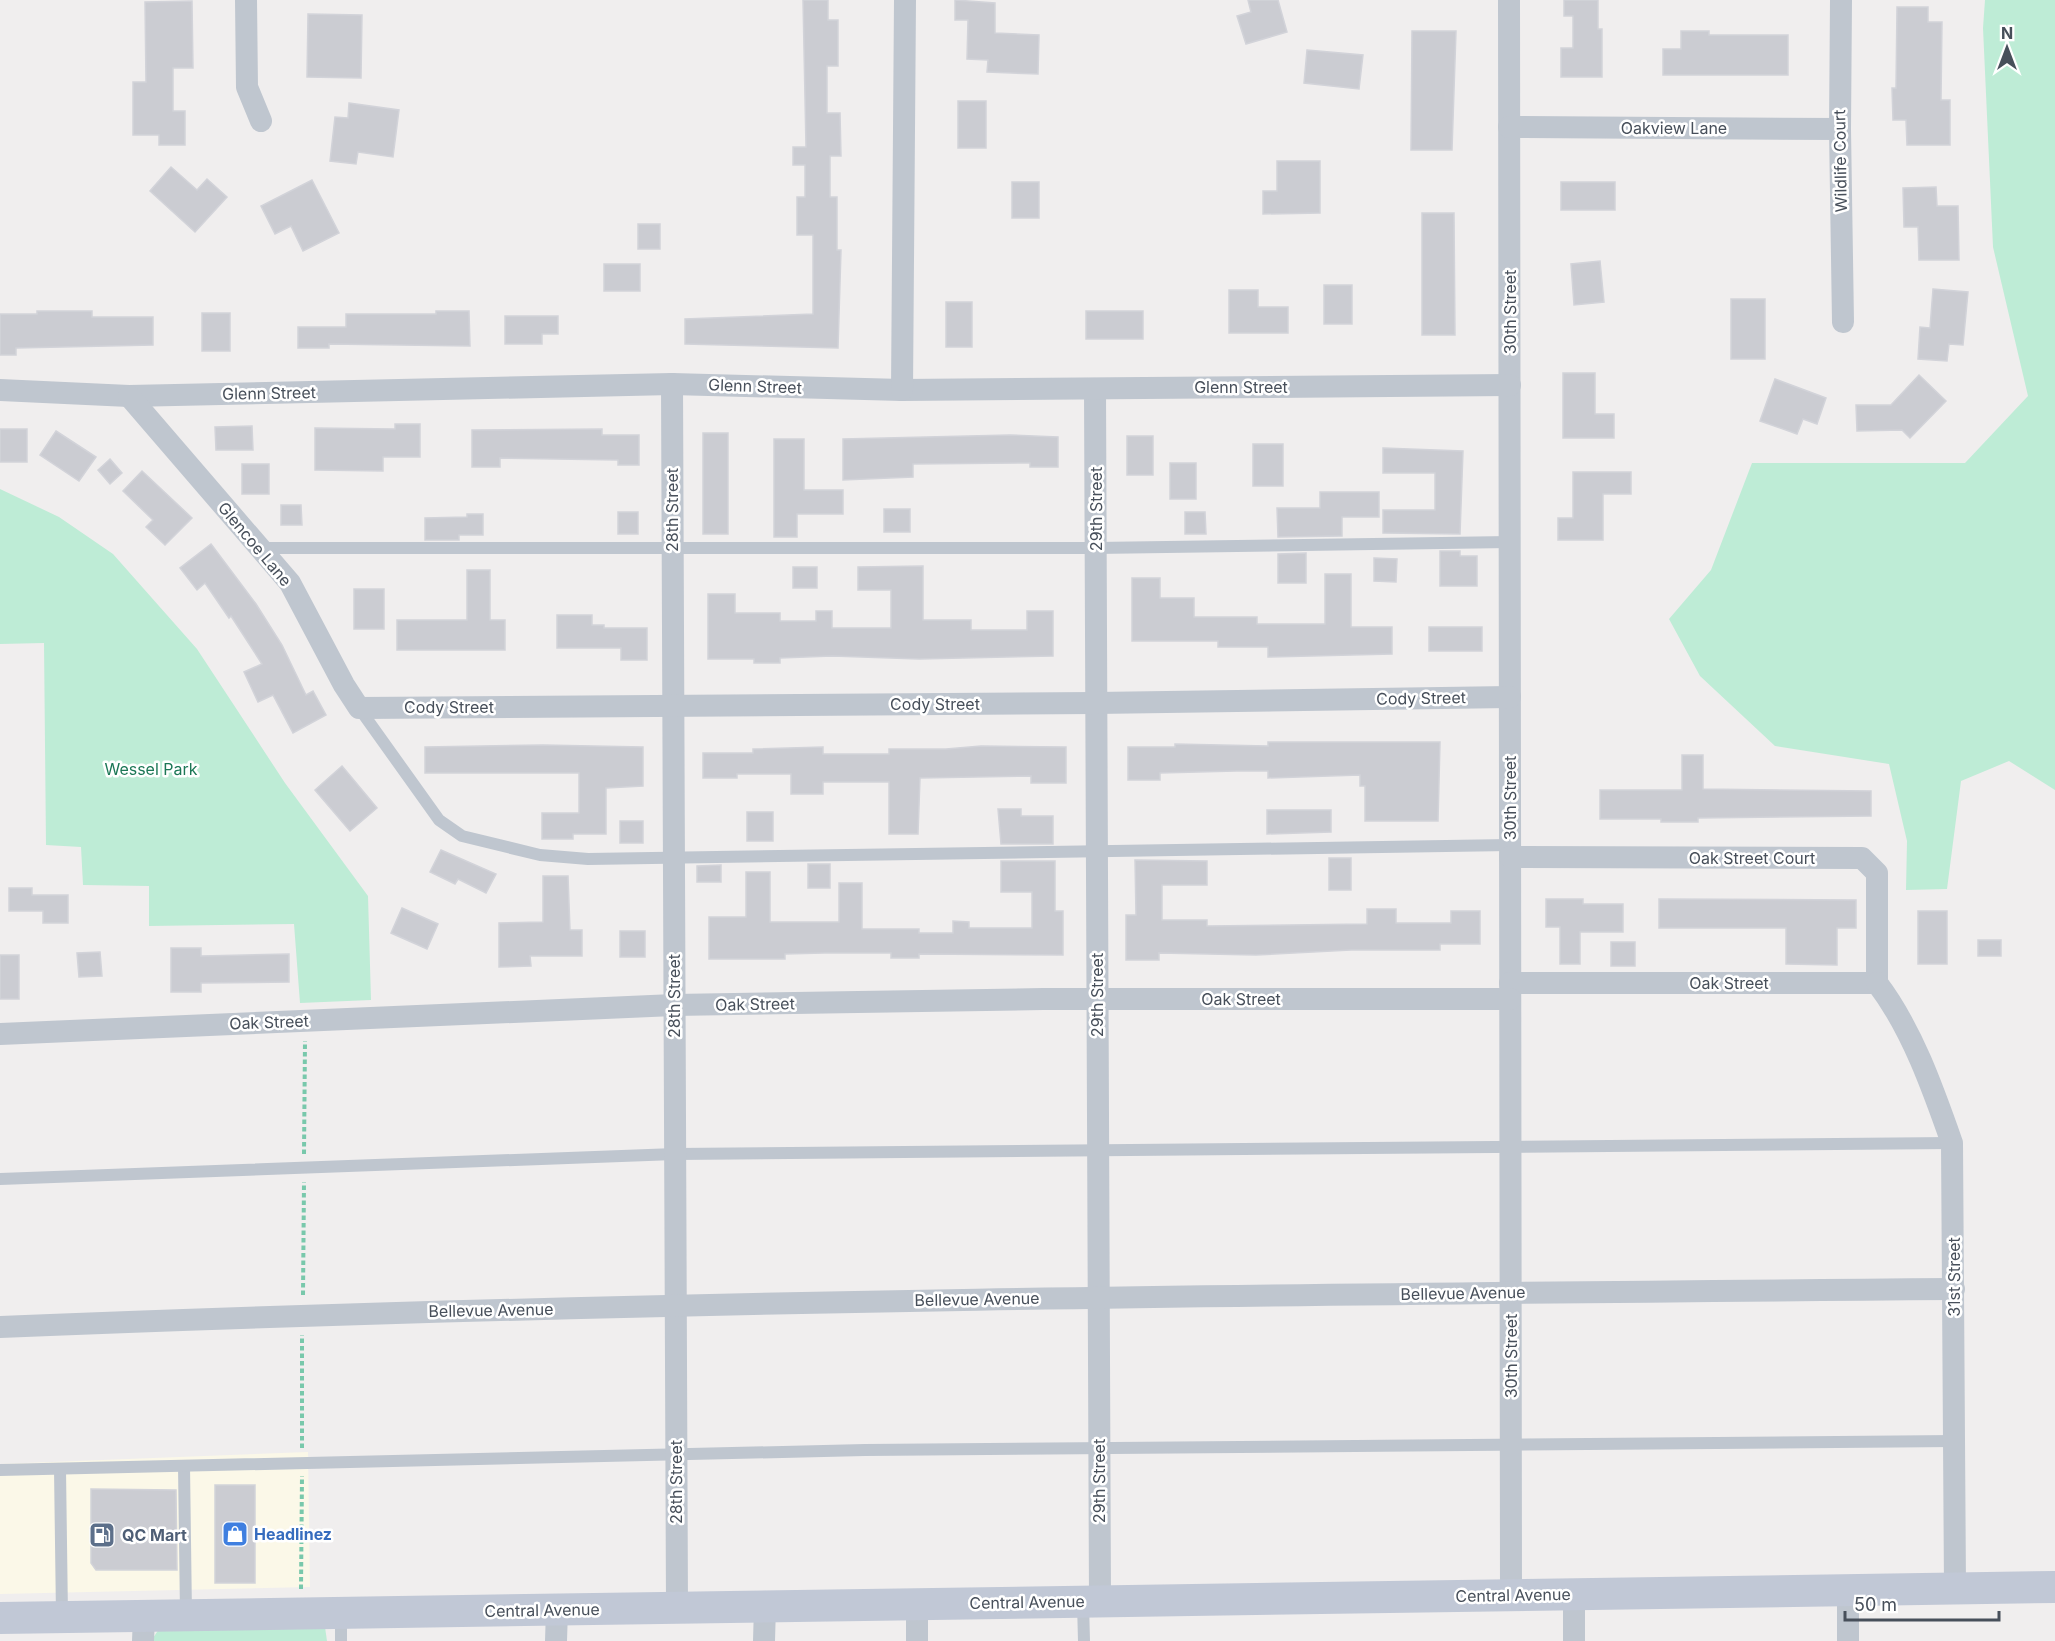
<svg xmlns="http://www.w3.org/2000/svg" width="2055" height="1641" font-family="Inter,sans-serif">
	<rect width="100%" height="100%" fill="#f0eeee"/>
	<polygon fill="#fbf8e8" points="308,1452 310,1587 0,1594 0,1464"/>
	<g fill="#beecd6">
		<polygon points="1985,0 2055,0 2055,790 2009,761 1961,781 1947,889 1906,890 1907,841 1889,764 1775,746 1700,676 1669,619 1711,570 1752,463 1965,463 2028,396 1993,247 1983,28"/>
		<polygon points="0,489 59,517 113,554 197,649 285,783 368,896 371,1000 300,1003 294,924 149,926 149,886 83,885 81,847 46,845 44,643 0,644"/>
		<polygon points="324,1620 327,1641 151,1641 163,1623"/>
	</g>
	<g fill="#cbccd2" stroke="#d2d3d9" stroke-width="1.5">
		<polygon points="803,0 828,0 828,20 838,20 838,66 827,66 827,113 840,113 841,156 830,156 830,197 837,197 837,250 841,250 838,348 685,344 685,319 813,314 813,235 797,235 797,197 805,197 805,165 793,165 793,147 806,147"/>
		<polygon points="955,0 995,3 995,33 1039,35 1038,74 987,72 988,60 967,59 968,20 955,20"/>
		<polygon points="1248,0 1278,0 1287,32 1246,44 1237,16 1251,12"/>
		<polygon points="1564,0 1598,0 1598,29 1602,29 1602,77 1561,77 1561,48 1573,48 1573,16 1564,16"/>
		<polygon points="192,1 193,68 173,68 173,111 185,111 185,145 159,145 159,135 133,135 133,82 146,82 145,2"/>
		<polygon points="1897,7 1928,7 1928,22 1942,22 1941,100 1950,100 1950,145 1907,145 1906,120 1893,120 1892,88 1896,88"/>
		<polygon points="308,14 362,15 361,78 307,77"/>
		<polygon points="1412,31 1456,31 1452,150 1411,150"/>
		<polygon points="1681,31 1709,31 1709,35 1788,35 1788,75 1663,75 1663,49 1681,49"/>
		<polygon points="1307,50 1363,55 1359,89 1304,83"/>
		<rect x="958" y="101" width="28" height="47"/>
		<polygon points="349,103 399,110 393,157 358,152 356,164 330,161 335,117 348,118"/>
		<polygon points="1277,161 1320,161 1320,213 1263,214 1263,191 1277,191"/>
		<polygon points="171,167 197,190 207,179 227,197 195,232 150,191"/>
		<polygon points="312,180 339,233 303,251 291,226 275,234 261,206"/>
		<rect x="1012" y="182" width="27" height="36"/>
		<rect x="1561" y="182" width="54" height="28"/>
		<polygon points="1936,187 1937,206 1958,206 1959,260 1919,260 1918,227 1904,227 1903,188"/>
		<polygon points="1422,213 1454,213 1455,335 1422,335"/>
		<rect x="638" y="224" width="22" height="25"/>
		<polygon points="1600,261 1604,302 1574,305 1571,264"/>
		<rect x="604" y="264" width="36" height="27"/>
		<rect x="1324" y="285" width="28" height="39"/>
		<polygon points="1933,289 1968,292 1963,345 1949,344 1947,361 1918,359 1920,327 1930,328"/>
		<polygon points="1229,290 1258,290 1258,307 1288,307 1288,333 1229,333"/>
		<rect x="1731" y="299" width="34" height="60"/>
		<rect x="946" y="302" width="26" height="45"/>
		<polygon points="37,311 92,311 92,317 153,317 153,345 16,348 16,355 0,355 0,314 37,314"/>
		<polygon points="436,311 469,311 470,346 329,344 329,348 298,348 298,327 346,327 346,314 436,314"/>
		<rect x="1086" y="311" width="57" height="28"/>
		<rect x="202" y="313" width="28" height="38"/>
		<polygon points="505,316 558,316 558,334 542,334 542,344 505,344"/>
		<polygon points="1563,373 1595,373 1595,414 1614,414 1614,438 1563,438"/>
		<polygon points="1919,375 1946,401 1910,438 1902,430 1857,431 1856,405 1891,405"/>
		<polygon points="1775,379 1826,398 1817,424 1803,419 1797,434 1760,421"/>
		<polygon points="395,424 420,424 420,457 383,457 383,471 315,470 315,428 395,429"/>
		<polygon points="252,426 253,450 216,450 215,427"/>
		<rect x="0" y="429" width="27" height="33"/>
		<polygon points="602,429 602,435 639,435 639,465 618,465 618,460 500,458 500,467 472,467 472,430"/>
		<polygon points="56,431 96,457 79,481 40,455"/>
		<rect x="703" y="433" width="25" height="101"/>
		<polygon points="1010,435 1058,437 1058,467 1030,467 1030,463 913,464 913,477 843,480 843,439"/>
		<rect x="1127" y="436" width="26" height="39"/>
		<polygon points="774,439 804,439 804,490 843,490 843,514 797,514 797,537 774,537"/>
		<rect x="1253" y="444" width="30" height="42"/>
		<polygon points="1383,448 1463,451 1460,534 1383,533 1383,510 1435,510 1435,473 1383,473"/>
		<polygon points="110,459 122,473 110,484 98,470"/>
		<rect x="1170" y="463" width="26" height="36"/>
		<rect x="242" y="464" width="27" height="30"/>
		<polygon points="142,471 192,518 165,545 146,527 153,520 123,491"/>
		<polygon points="1573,472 1631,472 1631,494 1603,494 1603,540 1558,540 1558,518 1573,518"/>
		<polygon points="1320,492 1379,492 1379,517 1342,517 1342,536 1278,537 1277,508 1320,508"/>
		<polygon points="281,505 301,505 302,525 281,525"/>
		<rect x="884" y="509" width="26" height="23"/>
		<rect x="618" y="512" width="20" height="22"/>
		<polygon points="1185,512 1205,512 1206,534 1185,534"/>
		<polygon points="467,514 483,514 483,535 459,535 459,540 425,540 425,518 467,517"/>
		<polygon points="211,544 256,604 282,645 306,695 313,691 326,715 293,733 273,695 258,702 244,672 262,664 231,616 229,618 205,583 197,590 180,568"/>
		<polygon points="1440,551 1460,551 1460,556 1477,556 1477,586 1440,586"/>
		<polygon points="1306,553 1306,583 1278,583 1278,554"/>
		<polygon points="1374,558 1397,559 1396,582 1374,581"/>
		<polygon points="923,566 923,620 971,620 971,630 1027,630 1027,611 1053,611 1053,656 919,659 832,656 780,658 780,663 754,663 754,659 708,659 708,594 735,594 735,613 780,613 780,621 816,621 816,611 832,611 832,628 891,628 891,590 858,590 858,567"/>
		<rect x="793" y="567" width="24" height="21"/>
		<polygon points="467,570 490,570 490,620 505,620 505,650 397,650 397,620 467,620"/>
		<polygon points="1325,574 1351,574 1351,627 1392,627 1392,654 1268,657 1268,647 1218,647 1218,641 1132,641 1132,578 1160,578 1160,598 1194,598 1194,617 1257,617 1257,624 1325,624"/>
		<rect x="354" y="589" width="30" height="40"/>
		<polygon points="557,615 592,615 592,625 604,625 604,628 647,628 647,660 621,660 621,648 557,648"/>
		<rect x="1429" y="627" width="53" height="24"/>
		<polygon points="1268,742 1440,742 1438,821 1365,821 1365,786 1360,786 1360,775 1268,778 1268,771 1236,771 1160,773 1160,780 1128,780 1128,747 1175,747 1175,744 1268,746"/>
		<polygon points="543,745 643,747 643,786 606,788 606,834 573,834 573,839 542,839 542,813 579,813 579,773 425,773 425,747"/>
		<polygon points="981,746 1066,747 1066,783 1031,783 1031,776 920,778 918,834 889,834 889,782 823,782 823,794 791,794 791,774 737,774 737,778 703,778 703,753 753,753 753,749 823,747 823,754 889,754 889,749 946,749"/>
		<polygon points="1682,755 1703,755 1703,789 1871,791 1871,816 1698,818 1698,822 1661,822 1661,819 1600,819 1600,790 1682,790"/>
		<polygon points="342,766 377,808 350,831 315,790"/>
		<polygon points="998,809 1021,809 1021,816 1053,816 1053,844 1001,844"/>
		<polygon points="1267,810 1331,810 1331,832 1267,834"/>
		<rect x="747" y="812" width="26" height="29"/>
		<rect x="620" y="821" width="23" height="22"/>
		<polygon points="441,850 496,874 486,893 458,879 455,884 430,872"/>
		<rect x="1329" y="858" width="22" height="32"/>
		<polygon points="1135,860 1207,861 1207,885 1162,885 1162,920 1207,920 1207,926 1367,924 1367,909 1396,909 1396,923 1451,923 1451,911 1480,911 1480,944 1440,944 1440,950 1351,950 1256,955 1159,953 1159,960 1126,960 1126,915 1136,915"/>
		<polygon points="1001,861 1055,861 1055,911 1063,911 1063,955 919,954 919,958 891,958 891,953 824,953 785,954 785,959 709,959 709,917 746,917 746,872 770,872 770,922 839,922 839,883 862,883 862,929 919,929 919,933 953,933 953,921 969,922 969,928 1032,928 1032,892 1001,892"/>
		<rect x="808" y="864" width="22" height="24"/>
		<polygon points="721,865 721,882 697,882 697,866"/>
		<polygon points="543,876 568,876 570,930 582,930 582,956 530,956 531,966 499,967 499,923 543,922"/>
		<polygon points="9,888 32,888 32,895 68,895 68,923 43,923 43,911 9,911"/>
		<polygon points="1546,899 1583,899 1583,904 1623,904 1623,932 1580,932 1580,964 1560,964 1560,927 1546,927"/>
		<polygon points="1659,899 1856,900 1856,928 1837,928 1837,965 1786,964 1786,928 1659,928"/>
		<polygon points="402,908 438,924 427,949 391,933"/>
		<rect x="1918" y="911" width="29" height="53"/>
		<rect x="620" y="931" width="25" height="26"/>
		<rect x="1978" y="940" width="23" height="16"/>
		<rect x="1611" y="942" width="24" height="24"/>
		<polygon points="171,948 201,948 201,956 289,954 289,982 201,983 201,992 171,992"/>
		<polygon points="100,952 102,976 79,977 77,953"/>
		<rect x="0" y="955" width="19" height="44"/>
		<rect x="215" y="1485" width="40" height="98"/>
		<polygon points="91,1489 176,1490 177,1570 96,1570 91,1563"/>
	</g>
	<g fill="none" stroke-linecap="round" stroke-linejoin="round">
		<g stroke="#78c8ab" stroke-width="4" stroke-dasharray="4.5 3" stroke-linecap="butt">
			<polyline points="304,1154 305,1041"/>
			<polyline points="303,1295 304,1182"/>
			<polyline points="302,1448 302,1335"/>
			<polyline points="301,1589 302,1476"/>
		</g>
		<g stroke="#bfc6cf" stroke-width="12">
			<polyline points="261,548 1096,548 1510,542"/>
			<polyline points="359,708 439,820 462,836 540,855 588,859 1510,845"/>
			<polyline points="0,1179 675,1154 1952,1143"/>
			<polyline points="184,1466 186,1614"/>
			<polyline points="60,1469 62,1616"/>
			<polyline points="0,1470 865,1450 1955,1441"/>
			<polyline points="1083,1603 1084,1641"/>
			<polyline points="341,1641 341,1614"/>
		</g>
		<g stroke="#bfc6cf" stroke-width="22">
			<polyline points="246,0 247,87 261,121"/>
			<polyline points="1509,0 1511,1595"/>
			<polyline points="1841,0 1840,129 1843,322"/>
			<polyline points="1509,127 1840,129"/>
			<polyline points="672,384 677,1608"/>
			<polyline points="1095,389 1100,1601"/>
			<polyline points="0,390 129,396 672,384 902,390 1510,385"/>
			<polyline points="902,390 905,0"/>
			<polyline points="129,396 290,583 344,685 359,708 1096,703 1510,697"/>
			<polyline points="1510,857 1862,858 1877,873 1877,983"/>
			<polyline points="1510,983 1877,983"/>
			<path d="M1877,983C1912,1029 1933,1089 1952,1143L1955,1588"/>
			<polyline points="0,1034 674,1005 1043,999 1510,999"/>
			<path d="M0,1327C651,1300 1303,1294 1954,1289"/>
			<polyline points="1848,1590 1848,1641"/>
			<polyline points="1574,1594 1574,1641"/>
			<polyline points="917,1604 917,1641"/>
			<polyline points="143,1641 144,1616"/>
			<polyline points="556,1641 557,1610"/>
			<polyline points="764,1641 765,1606"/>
		</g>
		<polyline stroke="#c1c8d6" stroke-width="32" points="0,1618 2055,1587"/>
	</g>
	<defs>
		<g id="shop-square" transform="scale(1.35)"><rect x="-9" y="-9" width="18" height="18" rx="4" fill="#3f7fe0" stroke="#fff"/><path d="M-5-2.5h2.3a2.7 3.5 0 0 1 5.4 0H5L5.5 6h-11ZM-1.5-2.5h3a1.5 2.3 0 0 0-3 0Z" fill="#fff"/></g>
		<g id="fuel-square" transform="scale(1.35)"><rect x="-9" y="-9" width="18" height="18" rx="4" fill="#5c6f8a" stroke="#fff"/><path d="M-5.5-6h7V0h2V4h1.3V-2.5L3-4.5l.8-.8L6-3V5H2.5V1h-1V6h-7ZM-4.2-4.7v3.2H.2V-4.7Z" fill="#fff"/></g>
	</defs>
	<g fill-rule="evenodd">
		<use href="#shop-square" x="235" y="1534"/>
		<use href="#fuel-square" x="102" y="1535"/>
	</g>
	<g text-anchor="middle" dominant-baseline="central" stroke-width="5" stroke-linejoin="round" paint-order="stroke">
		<g font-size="16" fill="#474f5a" stroke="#fff">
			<text x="1674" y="128">Oakview Lane</text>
			<text transform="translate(1840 161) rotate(-91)">Wildlife Court</text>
			<text transform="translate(1510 312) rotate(-90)">30th Street</text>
			<text transform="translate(755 386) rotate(2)">Glenn Street</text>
			<text x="1241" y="387">Glenn Street</text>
			<text transform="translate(269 393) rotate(-1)">Glenn Street</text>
			<text transform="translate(1096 509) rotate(-90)">29th Street</text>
			<text transform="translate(672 510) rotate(-90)">28th Street</text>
			<text transform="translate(255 544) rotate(50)">Glencoe Lane</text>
			<text transform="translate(1421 698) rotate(-1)">Cody Street</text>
			<text x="935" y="704">Cody Street</text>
			<text x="449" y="707">Cody Street</text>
			<text transform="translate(1510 798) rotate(-90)">30th Street</text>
			<text x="1752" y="858">Oak Street Court</text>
			<text x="1729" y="983">Oak Street</text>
			<text transform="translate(1097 995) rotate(-90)">29th Street</text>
			<text transform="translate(674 996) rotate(-90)">28th Street</text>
			<text x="1241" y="999">Oak Street</text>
			<text transform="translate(755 1004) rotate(-1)">Oak Street</text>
			<text transform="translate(269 1022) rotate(-2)">Oak Street</text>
			<text transform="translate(1954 1277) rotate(-90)">31st Street</text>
			<text transform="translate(1463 1293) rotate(-1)">Bellevue Avenue</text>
			<text transform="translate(977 1299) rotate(-1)">Bellevue Avenue</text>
			<text transform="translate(491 1310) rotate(-1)">Bellevue Avenue</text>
			<text transform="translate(1511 1356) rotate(-90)">30th Street</text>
			<text transform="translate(1099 1481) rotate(-90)">29th Street</text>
			<text transform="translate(676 1482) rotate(-90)">28th Street</text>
			<text transform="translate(1513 1595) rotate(-1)">Central Avenue</text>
			<text transform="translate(1027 1602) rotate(-1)">Central Avenue</text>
			<text transform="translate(542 1610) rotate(-1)">Central Avenue</text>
		</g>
		<g font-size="16" fill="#1c7756" stroke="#fff">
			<text x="151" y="769">Wessel Park</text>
		</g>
		<g font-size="16" font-weight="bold" fill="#366cbe" stroke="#fff" text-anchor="start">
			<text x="254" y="1534">Headlinez</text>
		</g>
		<g font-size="16" font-weight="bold" fill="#4e5e75" stroke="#fff" text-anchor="start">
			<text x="122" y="1535">QC Mart</text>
		</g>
	</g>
	<g transform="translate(2007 48)" stroke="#ffffff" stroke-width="4.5" paint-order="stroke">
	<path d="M0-4.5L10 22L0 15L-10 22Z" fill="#474f5a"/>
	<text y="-9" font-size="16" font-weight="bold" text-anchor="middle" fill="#474f5a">N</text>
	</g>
	<path d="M1845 1611v9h154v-9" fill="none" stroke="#474f5a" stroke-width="3"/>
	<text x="1854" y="1611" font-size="18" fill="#474f5a" stroke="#ffffff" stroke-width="4.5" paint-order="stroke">50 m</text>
</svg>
